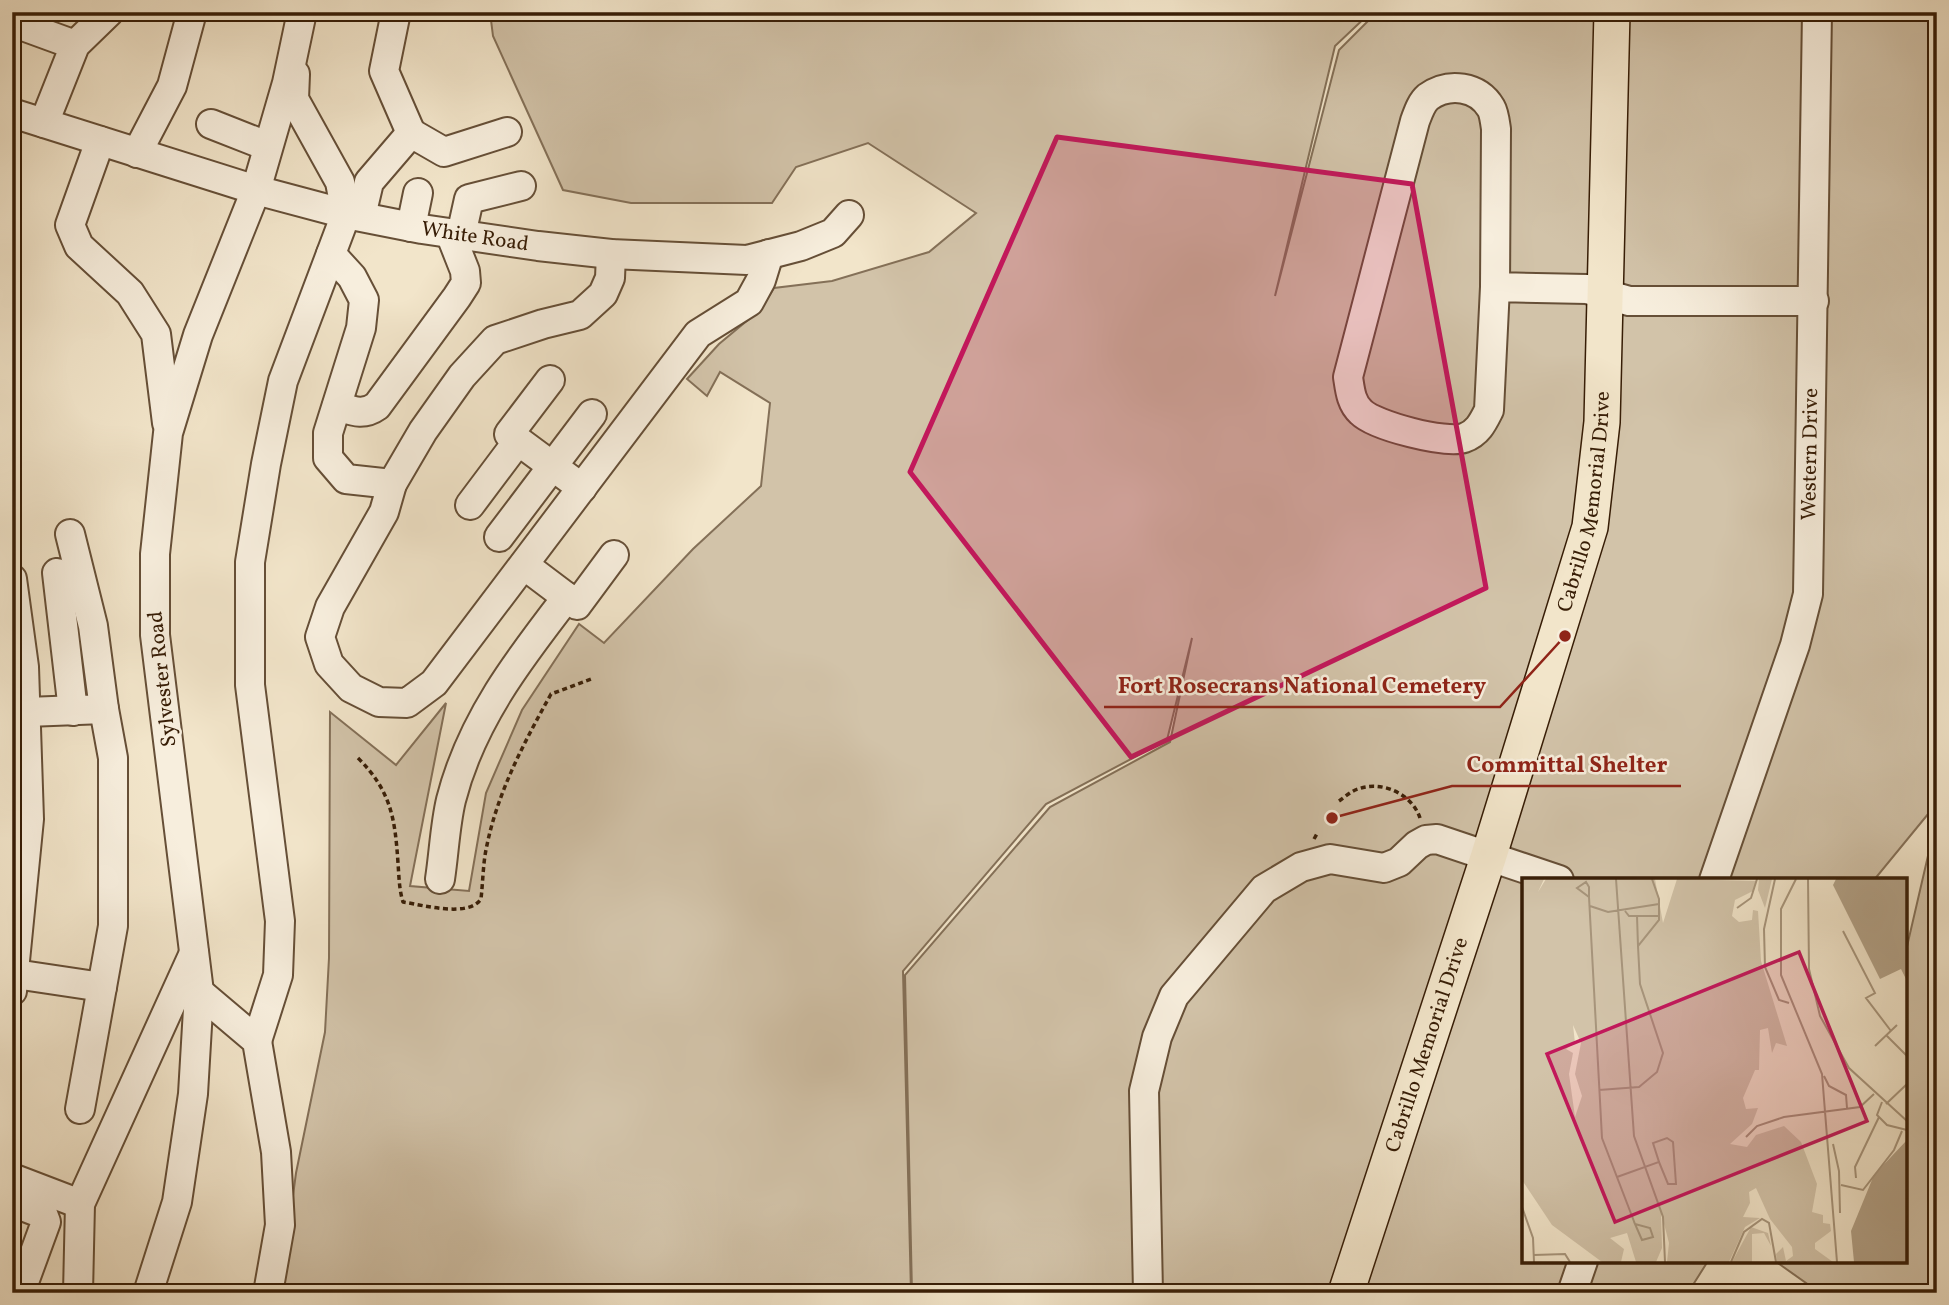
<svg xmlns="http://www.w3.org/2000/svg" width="1949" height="1305" font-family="Vollkorn,serif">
	<rect width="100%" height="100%" fill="#f2e5ca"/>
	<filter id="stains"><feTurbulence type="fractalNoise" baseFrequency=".00286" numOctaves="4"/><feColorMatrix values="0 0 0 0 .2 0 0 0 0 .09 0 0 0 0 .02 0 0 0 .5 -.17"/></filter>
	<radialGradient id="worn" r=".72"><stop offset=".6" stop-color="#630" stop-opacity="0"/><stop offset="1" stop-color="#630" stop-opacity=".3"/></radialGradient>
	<g fill="#d2c3a9" stroke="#847058" stroke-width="2">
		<polygon points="490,12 1371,12 1335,46 1275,296 1339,50 1377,12 1937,12 1937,772 1933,808 1874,880 1524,880 1524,1261 1708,1261 1691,1288 1691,1293 912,1293 905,975 1050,807 1170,742 1192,638 1167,740 1046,804 903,971 911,1293 280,1293 296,1173 325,1032 329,958 330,712 396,765 446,703 410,886 469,891 486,793 522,710 579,624 604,643 693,549 761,486 770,403 720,372 707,396 687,379 719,344 761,309 774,288 832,281 929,252 976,213 868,143 796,167 772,203 631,203 563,190 493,36"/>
		<polygon points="1937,817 1937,1293 1809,1293 1813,1288 1775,1261 1905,1261 1905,955"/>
	</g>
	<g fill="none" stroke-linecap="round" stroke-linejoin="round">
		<g stroke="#664f37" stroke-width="32">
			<g id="minor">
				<polyline points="396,12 384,71 411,133"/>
				<polyline points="12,22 75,45"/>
				<path id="s1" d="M12,113L256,190L346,214L422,229L538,246L611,254L747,260L801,246L833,233L849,215"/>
				<polyline points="44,123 75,45 109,12"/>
				<polyline points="211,124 267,146"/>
				<polyline points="100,141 70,225 79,246 130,293 156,334 167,423"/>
				<polyline points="137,153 172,86 192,12"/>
				<polyline points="361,216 369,182 411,133 444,152 507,132"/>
				<polyline points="411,227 418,193"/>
				<polyline points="461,235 469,199 521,186"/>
				<polyline points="331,254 352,277 364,300 361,328 328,433 328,458 346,479 392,484 423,431 462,376 495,340 543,324 580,315 603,294 610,278 611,254"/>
				<path d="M1495,287L1496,129C1495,122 1494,113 1491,108C1478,86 1449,82 1428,97C1421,103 1418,113 1415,121L1348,377C1350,390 1351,403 1361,412C1375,426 1446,444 1464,438C1478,433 1483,422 1489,410L1495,287L1587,289L1629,301H1814"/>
				<polyline points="550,380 509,434 582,488"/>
				<path d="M337,406C353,411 363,416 377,406L457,297L466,283L465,271L450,233"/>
				<polyline points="392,484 384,512 330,607 320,637 329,664 351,688 379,702 407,703 434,683 698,334 749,302 761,280 769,254"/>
				<polyline points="470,505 518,441"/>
				<polyline points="499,537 592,414"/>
				<polyline points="524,565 577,605 614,555"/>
				<polyline points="57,573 73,711"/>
				<polyline points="12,579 24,667 29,819 12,991"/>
				<polyline points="27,712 104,709 93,626 70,534"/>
				<path d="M440,879C444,853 445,825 451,800C471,721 519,659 567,597"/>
				<path id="s2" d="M1714,880L1795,645L1808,594L1817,12"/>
				<polyline points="15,974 102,987"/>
				<polyline points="199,992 257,1041 276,1152 280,1225 268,1293"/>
				<polyline points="257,1041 278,975 280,921 250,685 250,562 266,464 283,381 346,214 340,182 294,99 295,74"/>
				<polyline points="80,1109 113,926 113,758 104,709"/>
				<polyline points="12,1178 80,1204"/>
				<polyline points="12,1202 43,1214 46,1222 20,1293"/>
				<polyline points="78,1293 80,1204 194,953"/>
				<polyline points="148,1293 177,1202 193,1094 199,992 155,635 155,554 168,433 198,335 256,190 287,83 302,12"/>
				<polyline points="1148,1293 1144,1091 1157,1037 1174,996 1264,889 1301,867 1330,859 1384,868 1399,862 1417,845 1426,840 1437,839 1559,880"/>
				<polyline points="1572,1293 1583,1261"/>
			</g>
		</g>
		<g stroke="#371d06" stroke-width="38">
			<g id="major">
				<path id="s3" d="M1346,1293L1489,855L1590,527L1602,422L1612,12"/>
			</g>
		</g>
		<g stroke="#371d06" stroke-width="3.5" stroke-dasharray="5 3.5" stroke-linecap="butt">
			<path d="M358,758C391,791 395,818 398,863C399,876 399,889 403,902C423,905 468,918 481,899C483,881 483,862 487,845C498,791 525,741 551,694L594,678"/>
			<path d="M1339,801C1345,797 1351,791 1358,789C1382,780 1412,794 1420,818"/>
			<polyline points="1314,839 1318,832"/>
		</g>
		<use href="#minor" stroke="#f7eedd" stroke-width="28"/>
		<use href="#major" stroke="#f2e5ca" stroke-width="35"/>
	</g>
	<path fill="#c2185b" fill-opacity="0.2" stroke="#c2185b" stroke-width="5" stroke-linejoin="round" d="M1057,137L1412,184L1486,588L1131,757L910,472Z"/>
	<g text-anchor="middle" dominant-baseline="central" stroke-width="5" stroke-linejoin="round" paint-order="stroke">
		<g font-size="21" fill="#371d06" stroke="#f7eedd">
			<text stroke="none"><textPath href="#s1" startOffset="480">White Road</textPath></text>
			<text stroke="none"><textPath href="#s2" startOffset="441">Western Drive</textPath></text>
			<text stroke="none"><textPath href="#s3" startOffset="828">Cabrillo Memorial Drive</textPath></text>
			<text transform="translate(163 679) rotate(-96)">Sylvester Road</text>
			<text stroke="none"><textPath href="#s3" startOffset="261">Cabrillo Memorial Drive</textPath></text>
		</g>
	</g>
	<g transform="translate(1522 878)">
		<rect width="385" height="385" fill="#f2e5ca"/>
		<path d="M0,1H22L16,14L24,1H133L141,45L155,1L234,3L231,13L213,22L210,38L217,44L230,42L231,32L236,33L239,83L265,168L254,165L250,175L246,150L238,152L237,192H233L221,220L224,231L236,230L230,246L208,266L225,269L234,257L262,248L279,264L295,306L290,334L301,337V345L308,346L309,353L293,365V371L311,384H255L254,376L261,369L264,383L271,378L270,369L248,341L234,310L227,314L228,325L221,339L238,340L223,349L207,384H145L147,365L139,334L140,370L134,384H114L105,355L88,360L102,371L99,384H80L30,347L0,302ZM51,147L59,165L53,196L60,218L53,239L47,196L51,175L44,171L53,165ZM237,1H250L243,30L236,12ZM229,349L246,355L249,368L242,355L230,356V384H210Z" fill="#d2c3a9" fill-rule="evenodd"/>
		<path d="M314,1H385V103L379,91L358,101L311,7ZM385,262V384H332L329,353L352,297Z" fill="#b2a187"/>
		<path fill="none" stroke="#a7957c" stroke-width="2" d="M94,1L112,258L141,339L143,384M253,1L242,51L243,89L257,122L267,125M274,1L259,31V97L300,196L315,384M286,1L287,91L298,138L327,190L385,243M64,4L67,9V19L55,10ZM67,19L80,260L113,346M68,28L86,34L137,26M215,30L229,20L235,1M103,33L107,38H137M115,38L116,68M321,53L353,115L344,120L369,153M364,157L385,178M353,168L375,147M302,198L307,208L324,217L325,230M77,212L117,209L135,194L141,175L118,106L116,68L137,42V21L130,1M360,224L355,237L365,247L385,252M364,226L385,206M224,259L235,248L262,239L338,229L352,216M311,266L317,293L318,335M95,299L137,284L131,265L145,260L151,264L154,306H146L137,284M334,300L333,289L357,239M319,307L341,312L372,272L380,253M0,329L11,360L12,384M113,346L128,350L131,359L120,362ZM12,377L43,376L48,384M209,384L222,354L240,341L247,345L254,384"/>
		<path fill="#c2185b" fill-opacity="0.15" stroke="#c2185b" stroke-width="3.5" d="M277,74L345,243L93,344L25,176Z"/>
		<rect width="385" height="385" fill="none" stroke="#371d06" stroke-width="3.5"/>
	</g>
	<path fill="none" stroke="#8f2418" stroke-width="2.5" d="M1565 636L1500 707H1104M1332 818L1452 786H1681"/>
	<g fill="#8f2418" stroke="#f7eedd" stroke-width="2.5">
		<circle cx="1565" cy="636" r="7"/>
		<circle cx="1332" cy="818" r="7"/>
	</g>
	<g font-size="23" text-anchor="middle" font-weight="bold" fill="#8f2418" stroke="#f7eedd" stroke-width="5" stroke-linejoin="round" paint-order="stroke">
		<text x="1302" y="693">Fort Rosecrans National Cemetery</text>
		<text x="1567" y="772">Committal Shelter</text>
	</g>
	<rect width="1949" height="1305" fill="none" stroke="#f2e5ca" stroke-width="42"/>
	<rect x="14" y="14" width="1921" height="1277" fill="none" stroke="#371d06" stroke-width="3.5"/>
	<rect x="21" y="21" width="1907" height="1263" fill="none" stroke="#371d06" stroke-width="2"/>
	<rect width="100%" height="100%" filter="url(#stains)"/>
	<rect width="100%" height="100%" fill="url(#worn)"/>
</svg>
